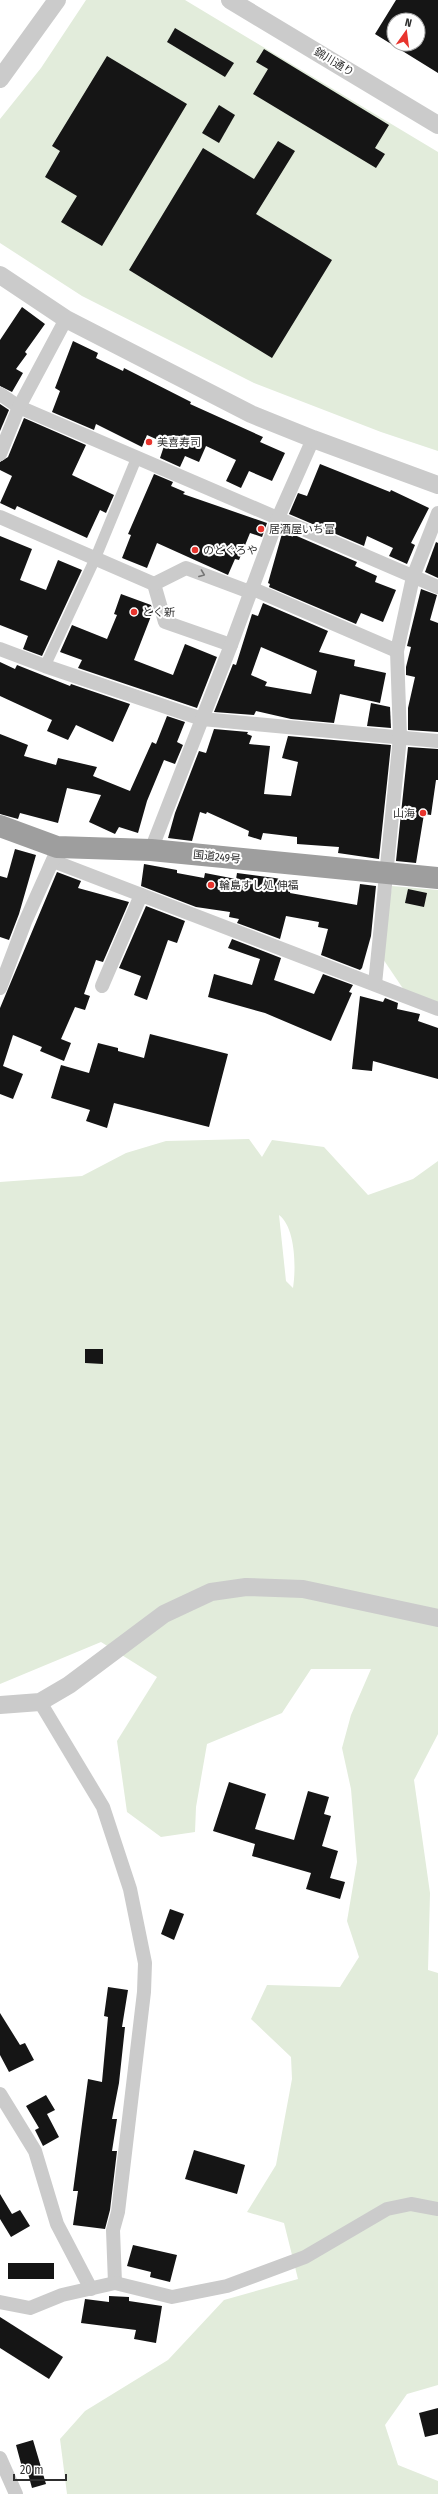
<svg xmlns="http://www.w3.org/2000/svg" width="438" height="2494" font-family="'Fira Sans Condensed','Noto Sans JP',sans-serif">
	<rect width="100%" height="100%" fill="#fff"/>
	<g fill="#e2ecdb" fill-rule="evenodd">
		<polygon points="86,0 185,0 438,152 438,451 381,432 254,383 82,296 0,243 0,119 41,68"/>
		<polygon points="392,886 438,890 438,1007 404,990 381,956"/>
		<path d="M249,1139L262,1157L272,1140L324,1147L368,1195L413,1179L438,1161V1734L414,1780L430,1893L428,1970L438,1973V2385L407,2394L385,2425L398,2465L438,2481V2494H67L60,2439L85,2411L168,2360L224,2300L298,2279L284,2223L247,2212L276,2165L292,2079L291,2057L251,2019L267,1985L340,1987L359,1957L347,1921L357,1862L351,1789L342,1748L351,1715L371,1669H311L282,1713L207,1744L196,1807L195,1832L161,1837L127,1812L117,1741L157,1677L101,1642L0,1684V1182L82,1176L126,1153L166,1141ZM279,1215C296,1228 296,1269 293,1288L286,1281Z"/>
	</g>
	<g fill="#151515" fill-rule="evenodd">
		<path d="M396,0H438V73L375,34ZM394,20H418V44H394Z"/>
		<polygon points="175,28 234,63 225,77 167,42"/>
		<polygon points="264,49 389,125 375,148 385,154 376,168 253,94 268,69 256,62"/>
		<polygon points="107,56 187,104 102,246 61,222 77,196 45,177 60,151 52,146"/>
		<polygon points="219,105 235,115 219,143 202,133"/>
		<polygon points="278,141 295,151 256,214 332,260 272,358 129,270 203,148 254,179"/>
		<polygon points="22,307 45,324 25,352 27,354 16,369 23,373 12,392 0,386 0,340"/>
		<polygon points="73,341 98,353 96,358 123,371 124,368 191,402 190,404 263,437 260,442 285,453 272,481 249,471 241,488 226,481 236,460 206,446 199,462 185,456 180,467 160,458 165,443 147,435 142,447 96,424 94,430 52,412 60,391 55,388"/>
		<polygon points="0,404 9,410 0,431"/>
		<polygon points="24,418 86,445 72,475 114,495 106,513 100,510 87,538 17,506 15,510 0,503 12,476 0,470 0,462 8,457"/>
		<polygon points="320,464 390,492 391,490 429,508 411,543 415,545 407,564 389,556 393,548 367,536 364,546 289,514 298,493 307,496"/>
		<polygon points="154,474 173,482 171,486 185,492 183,494 267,523 262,537 250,533 239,560 235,559 228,575 157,543 147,568 122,558 131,535 128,534"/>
		<polygon points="283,530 357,562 355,566 377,576 375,582 396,590 383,622 361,613 356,624 269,587 270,584 268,583"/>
		<polygon points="0,536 32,549 20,580 46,590 58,560 82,570 42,656 23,649 28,636 0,625"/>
		<polygon points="436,542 438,543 438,578 425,572"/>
		<polygon points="421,589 437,595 430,620 438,623 438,732 408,730 408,708 415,677 406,675 406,667 411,647 407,646"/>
		<polygon points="121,594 151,605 153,611 134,660 173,675 185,644 217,657 197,708 78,668 82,660 60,652 72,625 107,639 117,615 114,614"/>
		<path d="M263,603L328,631L319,652L355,660L354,666L386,673L380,703L340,694L334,723L291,719L256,711L254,715L214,712L233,664L236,665L252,614L258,616ZM261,647L317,671L311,694L265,686L267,682L251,675Z"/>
		<polygon points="0,662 15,669 17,665 70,686 71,684 130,704 113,742 76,725 68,740 47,731 52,720 0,696"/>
		<polygon points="371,703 390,707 391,728 367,726"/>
		<polygon points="167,716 185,722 177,742 183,745 175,764 164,760 147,801 138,833 119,827 115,834 89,822 101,795 67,788 58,823 20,813 18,819 0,814 0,734 28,745 24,756 56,765 58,758 97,767 93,776 130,791 152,742 156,744"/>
		<polygon points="214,729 248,732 247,734 252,736 249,744 270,746 264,794 291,796 298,762 282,758 288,736 391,745 379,859 338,853 339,847 297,844 297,837 263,833 261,840 248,836 249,831 207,812 206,814 200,812 192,841 168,838 175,813 199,751 206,753"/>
		<polygon points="408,747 438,749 438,780 436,780 431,815 424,814 416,863 396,861"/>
		<polygon points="15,849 36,855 19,914 9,940 0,937 0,876 7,878"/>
		<polygon points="144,864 177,870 177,873 204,878 205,873 236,879 237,873 275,878 292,881 290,893 357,905 360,884 376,886 371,936 362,968 360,970 321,955 328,929 318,927 319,922 286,916 280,939 237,923 239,919 229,917 230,912 196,907 141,886"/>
		<polygon points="57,872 81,881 78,888 129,902 103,962 96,960 84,994 90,996 85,1010 75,1007 61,1039 71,1043 64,1061 40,1051 42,1047 13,1035 3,1066 23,1074 13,1099 0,1094 0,1008"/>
		<polygon points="408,889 427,893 424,907 405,903"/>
		<polygon points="146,906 185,921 177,943 168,940 147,1000 134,995 141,976 119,968"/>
		<polygon points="232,939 281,958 274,980 314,994 323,974 353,985 349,992 352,993 331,1041 265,1013 208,997 214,974 252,985 260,959 228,948"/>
		<polygon points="360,996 383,1002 385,998 398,1003 397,1009 420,1014 418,1021 438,1028 438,1079 373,1061 372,1071 352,1069"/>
		<polygon points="150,1034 228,1054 209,1127 114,1103 107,1128 86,1121 90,1110 51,1098 61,1065 89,1073 98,1043 118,1048 118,1051 144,1058"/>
		<polygon points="85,1349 103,1349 103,1364 85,1363"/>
		<polygon points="229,1782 266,1794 255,1829 294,1840 308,1791 329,1797 324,1814 331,1816 322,1846 338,1851 330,1878 345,1882 340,1899 306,1889 311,1873 252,1856 255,1844 213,1831"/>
		<polygon points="170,1909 184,1914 174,1940 161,1934"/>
		<polygon points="108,1987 128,1990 122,2027 125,2027 119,2083 112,2119 117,2119 112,2151 117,2151 110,2210 105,2229 73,2225 78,2191 73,2191 88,2079 102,2082 108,2017 104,2016"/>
		<polygon points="0,2013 20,2045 25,2043 34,2060 9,2072 0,2055"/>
		<polygon points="46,2095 55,2110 47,2114 59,2137 43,2146 35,2130 39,2128 26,2106"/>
		<polygon points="194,2150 245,2165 237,2194 185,2179"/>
		<polygon points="0,2194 12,2214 20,2210 30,2226 11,2237 0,2219"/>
		<polygon points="133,2245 177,2255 170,2282 150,2277 151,2272 127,2266"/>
		<rect x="8" y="2263" width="46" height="16"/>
		<polygon points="109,2296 129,2297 129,2301 162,2306 156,2343 134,2339 136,2330 81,2323 85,2299 109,2302"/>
		<polygon points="0,2317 63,2357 49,2379 0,2348"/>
		<polygon points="438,2408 438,2434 425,2437 419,2413"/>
		<polygon points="33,2440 46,2484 32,2488 27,2470 23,2471 16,2445"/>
	</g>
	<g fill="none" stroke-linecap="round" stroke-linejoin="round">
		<polyline stroke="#cbcbcb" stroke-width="11" points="45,666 95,559 137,457"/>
		<g stroke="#cbcbcb" stroke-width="14">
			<polyline points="0,394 19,407 438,587"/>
			<polyline points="0,454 19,407 66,319"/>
			<polyline points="0,517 154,584 165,622 231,645"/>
			<polyline points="154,584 186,568 250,592"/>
			<polyline points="251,588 397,651"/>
			<polyline points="0,649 45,666 202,719 438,741"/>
			<polyline points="151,850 231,645 278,518 313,439"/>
			<polyline points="53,861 438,1009"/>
			<polyline points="375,984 400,737 397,651 413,577 438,513"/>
			<polyline points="102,986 141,895"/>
			<polyline points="0,988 25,922 56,853"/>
			<polyline points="40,1702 103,1807 130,1889 145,1963 144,1992 118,2212 113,2230 115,2283"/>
			<polyline points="0,2094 35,2151 57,2224 91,2289"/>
			<polyline points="0,2302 30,2308 62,2295 115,2283 172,2297 227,2286 305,2257 387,2209 411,2204 438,2209"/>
			<polyline points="0,2458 16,2494"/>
		</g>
		<g stroke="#cbcbcb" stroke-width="18">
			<polyline points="230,0 438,125"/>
			<polyline points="0,79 57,0"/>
			<polyline points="0,275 66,319 251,414 313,439 438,485"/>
			<polyline points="0,1705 40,1702 69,1685 164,1614 211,1592 246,1587 303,1589 438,1618"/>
		</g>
		<polyline stroke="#9e9e9e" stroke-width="22" points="0,826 57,847 151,850 438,878"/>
	</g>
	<defs><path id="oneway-chevron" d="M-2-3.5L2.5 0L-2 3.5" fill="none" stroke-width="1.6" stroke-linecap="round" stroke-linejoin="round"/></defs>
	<use stroke="#757575" href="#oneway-chevron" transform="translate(202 574) rotate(21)"/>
	<g fill="#e8342d" stroke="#fff" stroke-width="1.5">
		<circle cx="149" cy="442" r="4"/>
		<circle cx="261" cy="529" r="4"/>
		<circle cx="195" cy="550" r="4"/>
		<circle cx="134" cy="612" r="4"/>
		<circle cx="423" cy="813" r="4"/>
		<circle cx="211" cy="885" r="4"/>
	</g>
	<g text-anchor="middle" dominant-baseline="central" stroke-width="4" stroke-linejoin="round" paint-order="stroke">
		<g font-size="11" fill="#2e2e2e" stroke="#fff">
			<text transform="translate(334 62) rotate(31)">錦川通り</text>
			<text transform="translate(217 857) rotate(6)">国道249号</text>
		</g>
		<g font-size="11" fill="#2e2e2e" stroke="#fff" text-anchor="start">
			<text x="157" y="442">美喜寿司</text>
			<text x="269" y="529">居酒屋いち富</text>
			<text x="203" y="550">のどぐろや</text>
			<text x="142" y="612">とく新</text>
			<text x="415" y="813" text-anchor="end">山海</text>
			<text x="219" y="885">輪島すし処 伸福</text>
		</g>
	</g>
	<g transform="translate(406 32) rotate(14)"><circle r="19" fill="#ffffff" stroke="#ababab"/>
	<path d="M0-3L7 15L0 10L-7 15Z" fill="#e8342d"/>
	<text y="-6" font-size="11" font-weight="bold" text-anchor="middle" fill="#2e2e2e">N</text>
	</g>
	<path d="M14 2474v6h52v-6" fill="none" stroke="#2e2e2e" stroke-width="2"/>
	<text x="20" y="2474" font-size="12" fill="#2e2e2e" stroke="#ffffff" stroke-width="3" paint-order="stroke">20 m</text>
</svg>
